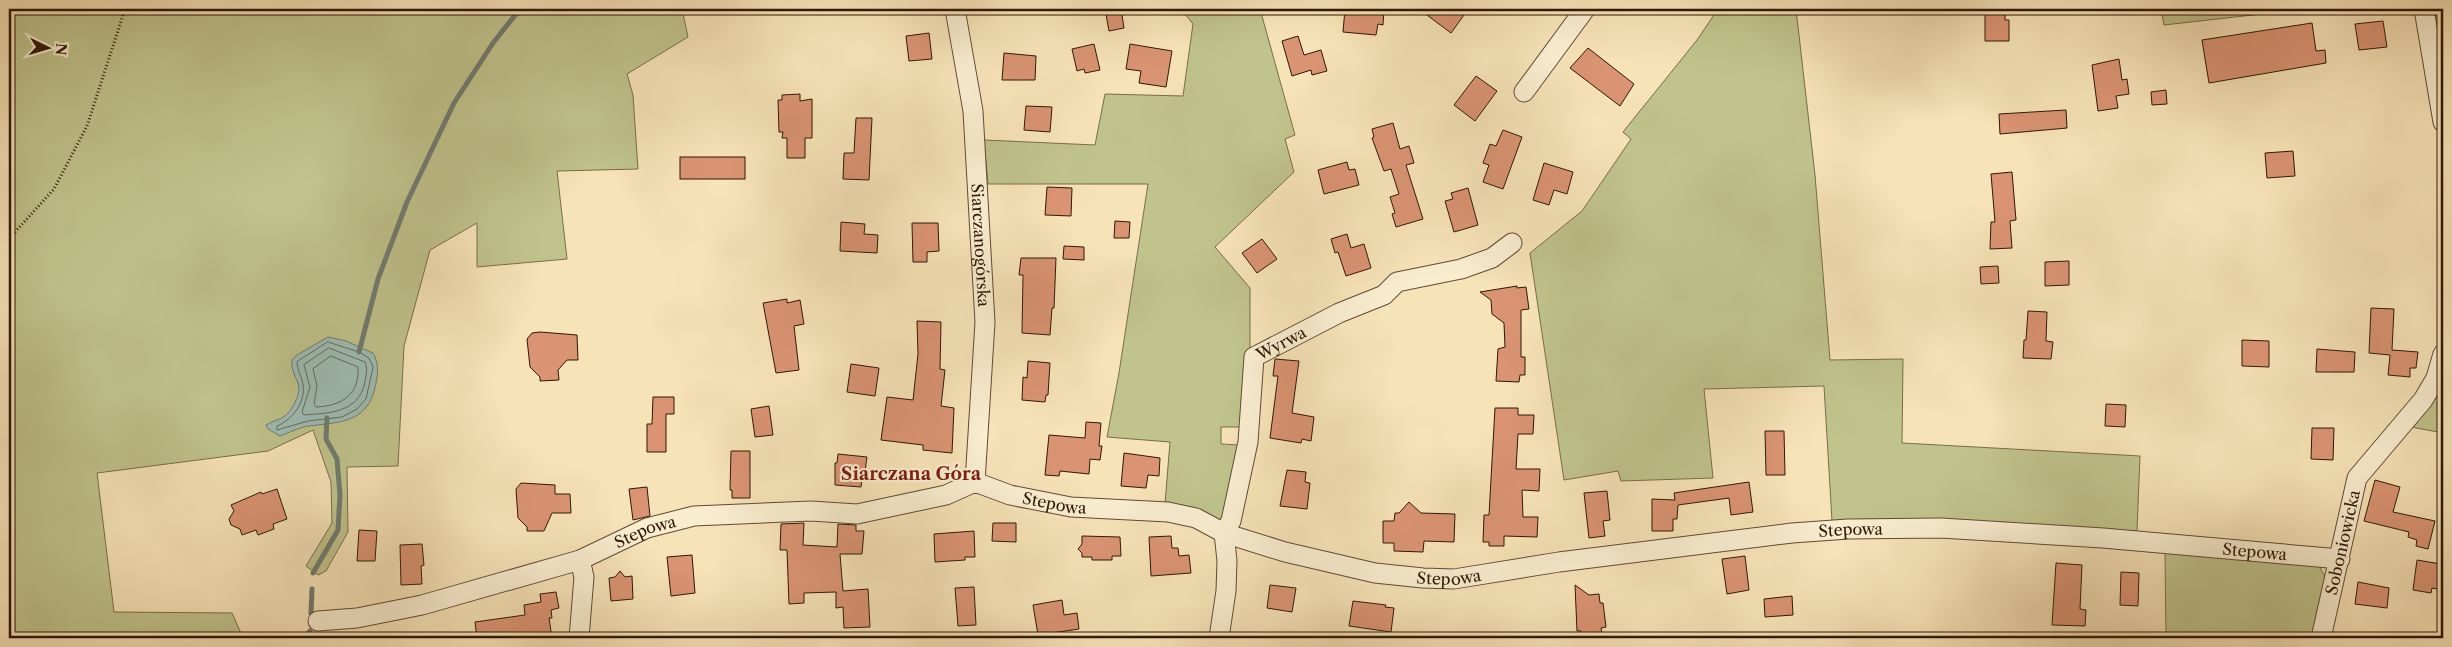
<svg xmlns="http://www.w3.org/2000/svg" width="2452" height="647" font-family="'Libre Caslon Text',serif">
	<rect width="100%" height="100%" fill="#f6e3b7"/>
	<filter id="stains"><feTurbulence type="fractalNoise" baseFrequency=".004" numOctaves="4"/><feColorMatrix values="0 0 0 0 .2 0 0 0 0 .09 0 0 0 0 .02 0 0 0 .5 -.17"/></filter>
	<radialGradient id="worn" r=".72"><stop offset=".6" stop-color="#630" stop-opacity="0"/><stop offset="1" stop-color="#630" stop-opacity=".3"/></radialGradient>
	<g fill="#c0c38c" stroke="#786d4a">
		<polygon points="9,9 682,9 688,37 627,74 633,95 638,169 557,171 567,259 477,267 477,223 430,250 404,346 398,466 347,467 348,532 326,571 318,575 306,566 332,523 331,482 313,430 268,451 97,473 114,612 232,613 243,638 9,638"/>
		<polygon points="1181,9 1260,9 1295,135 1285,139 1294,172 1215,247 1250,288 1250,348 1243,427 1221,427 1221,444 1238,445 1223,524 1165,504 1170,442 1107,437 1119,373 1148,184 988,184 984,140 1095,145 1105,94 1183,96 1193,24"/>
		<polygon points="1718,9 1796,9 1815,175 1830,360 1903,359 1902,443 2140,456 2137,531 1904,520 1832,521 1824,386 1704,389 1713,478 1621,481 1618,471 1564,480 1530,253 1582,211 1631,139 1623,132 1697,40"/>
		<polygon points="2161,9 2306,9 2164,25"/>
		<polygon points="2431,9 2443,9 2443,84"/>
		<polygon points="2443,374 2443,433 2406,426"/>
		<polygon points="2165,551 2318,564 2327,580 2315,638 2166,638"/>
	</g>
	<path fill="#9dbdb4" stroke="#717b6f" d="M328,337L346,341L373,353C379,364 378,371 376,383C369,423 341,422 309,426C299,427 289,433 280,436L268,429L266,425C272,421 279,420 285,416C292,410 302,393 298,383C295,376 291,369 292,360L297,355Z"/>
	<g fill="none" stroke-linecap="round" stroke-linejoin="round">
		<g stroke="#666a5e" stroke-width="1">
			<path d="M328,342L359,352L369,358L373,367L366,399L357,409L342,417L308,421L277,430V426C292,420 306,402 303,385C302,377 297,370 297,362Z"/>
			<path d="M329,348L365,362C368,369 366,375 365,382C359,413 329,413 304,415L302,412L310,387L304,365Z"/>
			<path d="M331,356L358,367C360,395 341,406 316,407L314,404L317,386L313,369Z"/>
		</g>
		<g stroke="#717b6f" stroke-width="5">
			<polyline points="359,352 378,279 407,202 454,103 493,43 520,9"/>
			<polyline points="313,573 338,530 340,495 337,459 326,439 327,418"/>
			<polyline points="311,613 312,589"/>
			<polyline points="305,638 310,631"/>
		</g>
	</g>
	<g fill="#da9473" stroke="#2f1707">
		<polygon points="1105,9 1121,9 1124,28 1109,31"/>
		<polygon points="1345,9 1384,9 1383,25 1378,24 1376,35 1343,32"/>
		<polygon points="1419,9 1456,9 1464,15 1451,33"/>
		<polygon points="1985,9 2005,9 2005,20 2009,20 2009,41 1985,41"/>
		<polygon points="2383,21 2387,47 2359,50 2355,24"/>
		<polygon points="2312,23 2316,51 2325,50 2326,63 2209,83 2202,40"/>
		<polygon points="929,33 932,59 909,61 906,36"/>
		<polygon points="1298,36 1304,55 1321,50 1327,71 1312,75 1311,70 1292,76 1282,41"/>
		<polygon points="1094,44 1100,70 1085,73 1084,69 1077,71 1072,49"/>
		<polygon points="1130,44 1172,51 1166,87 1139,83 1141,71 1126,69"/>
		<polygon points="1588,48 1634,84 1620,106 1570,68"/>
		<polygon points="1004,53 1036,56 1035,80 1002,80"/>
		<polygon points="2119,59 2122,80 2127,79 2129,94 2116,96 2118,108 2098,111 2092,65"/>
		<polygon points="1476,76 1497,91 1475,121 1454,105"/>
		<polygon points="2166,90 2167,104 2152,105 2151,92"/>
		<polygon points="800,94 800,101 812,99 812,138 805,138 805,158 787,158 787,138 782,138 783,132 779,132 778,100 782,100 782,95"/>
		<polygon points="1026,106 1052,107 1050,132 1024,130"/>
		<polygon points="2066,110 2067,128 2000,134 1999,114"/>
		<polygon points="856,118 872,118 869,180 843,179 844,153 854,153"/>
		<polygon points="1393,123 1400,149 1409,146 1414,163 1406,165 1423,219 1396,227 1392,214 1395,213 1390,197 1399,194 1391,169 1384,171 1372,138 1374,137 1372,129"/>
		<polygon points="1503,130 1522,137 1503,189 1483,182 1489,165 1483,163 1490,144 1496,146"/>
		<polygon points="2293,151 2295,176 2267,178 2265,153"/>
		<rect x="680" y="157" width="65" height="22"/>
		<polygon points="1347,162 1349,170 1355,169 1359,185 1324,194 1318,170"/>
		<polygon points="1544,163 1573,172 1567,194 1554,190 1549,205 1533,200"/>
		<polygon points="2012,172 2016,220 2010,221 2012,248 1990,249 1991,222 1995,222 1991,174"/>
		<polygon points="1047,187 1072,188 1071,216 1045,215"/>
		<polygon points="1468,188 1478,225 1454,232 1445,201 1453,199 1451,193"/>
		<polygon points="1115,221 1130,222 1129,238 1114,238"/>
		<polygon points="841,222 865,224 864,234 878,235 877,253 840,251"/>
		<polygon points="912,223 938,223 939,251 927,252 927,262 913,262"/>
		<polygon points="1347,234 1351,248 1364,244 1371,268 1346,276 1338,252 1335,253 1331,239"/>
		<polygon points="1262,239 1277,259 1257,273 1242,253"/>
		<polygon points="1064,246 1084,247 1084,260 1063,259"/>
		<polygon points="1021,258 1056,258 1054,308 1052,308 1050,335 1022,333 1023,275 1019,275"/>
		<polygon points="2069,261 2069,285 2045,286 2045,262"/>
		<polygon points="1998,266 1999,283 1981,284 1980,267"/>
		<polygon points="1517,286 1517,288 1526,287 1529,309 1521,310 1521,357 1525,357 1525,375 1520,375 1519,382 1496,381 1498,349 1505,347 1504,323 1492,314 1491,300 1480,292"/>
		<polygon points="787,299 787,303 800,300 804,324 794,326 799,370 776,373 763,303"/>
		<polygon points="2371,308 2394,309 2392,350 2418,352 2416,368 2410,368 2410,377 2388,375 2390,355 2369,353"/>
		<polygon points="2028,311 2047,312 2046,341 2053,342 2051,359 2023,358 2024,340 2026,340"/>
		<polygon points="917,321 941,322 940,369 945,370 941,406 954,408 952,453 923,450 923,445 881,440 887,397 913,400 918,354"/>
		<polygon points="540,332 577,335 578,360 567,360 558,370 559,380 540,381 540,377 530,367 527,339 532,333"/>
		<polygon points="2242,340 2269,341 2269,367 2242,366"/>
		<polygon points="2317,349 2355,352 2354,372 2316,372"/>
		<polygon points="1275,359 1299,361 1292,413 1314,417 1311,441 1302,439 1301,443 1270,438 1278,376 1273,376"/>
		<polygon points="1028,361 1050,363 1048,395 1046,395 1045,402 1022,400 1023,377 1027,378"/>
		<polygon points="851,364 879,368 875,396 847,392"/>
		<polygon points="653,397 674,397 674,414 666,414 666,452 647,452 647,424 652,424"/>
		<polygon points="2106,404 2126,405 2125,427 2105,426"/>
		<polygon points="769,406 773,435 755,437 751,409"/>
		<polygon points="1495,408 1518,408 1518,415 1534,415 1533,434 1518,434 1516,469 1540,469 1539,491 1522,490 1523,517 1538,517 1537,537 1504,536 1504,546 1489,546 1489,542 1483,542 1484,515 1489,515"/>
		<polygon points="1086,422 1101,423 1099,446 1102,446 1100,460 1090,459 1089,474 1060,471 1059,476 1045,475 1049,435 1085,438"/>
		<polygon points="2312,428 2334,428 2333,460 2311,459"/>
		<polygon points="1765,431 1784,431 1785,475 1766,475"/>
		<polygon points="731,451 750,451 750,498 732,498 732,490 730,490"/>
		<polygon points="1124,453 1160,458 1159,476 1148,475 1146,488 1121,486"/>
		<polygon points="838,454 867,457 864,479 862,479 861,487 835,485 835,463 837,463"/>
		<polygon points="1287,470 1306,472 1305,482 1310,483 1307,509 1280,506"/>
		<polygon points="2375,480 2400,487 2393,512 2435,521 2428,549 2416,546 2417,540 2408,537 2409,532 2364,521"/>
		<polygon points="1749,482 1753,512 1731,515 1729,498 1678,505 1677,519 1673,519 1673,531 1652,531 1652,499 1675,500 1674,493"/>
		<polygon points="521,483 555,485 555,494 570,494 571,513 552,513 544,531 527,531 527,527 518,518 516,489"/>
		<polygon points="647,487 650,516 633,520 629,489"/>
		<polygon points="277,489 287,519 273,524 274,529 258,535 256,530 242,535 240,529 231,525 229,519 234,511 231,505 261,492 262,494"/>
		<polygon points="1607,491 1610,520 1603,521 1605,536 1589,538 1584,493"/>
		<polygon points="1409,502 1421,513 1455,514 1454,542 1424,541 1423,552 1394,551 1394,543 1383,543 1383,521 1394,521 1395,513 1399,513"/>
		<polygon points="804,523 803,545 837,547 838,524 856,525 856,531 864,531 862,554 840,554 843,591 868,589 870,627 844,628 843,607 836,608 836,592 804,593 804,603 789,604 787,550 780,550 781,524"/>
		<polygon points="993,523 1016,523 1016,542 992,541"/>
		<polygon points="359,530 377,531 375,561 357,561"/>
		<polygon points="974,531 975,557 965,557 965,560 935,562 934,534"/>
		<polygon points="1082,536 1120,537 1121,556 1112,556 1112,560 1092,560 1092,557 1082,557 1082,553 1078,549 1082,544"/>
		<polygon points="1171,536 1172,548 1178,548 1179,556 1189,555 1191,573 1151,576 1149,537"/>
		<polygon points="422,544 424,565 421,566 422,584 401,585 400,545"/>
		<polygon points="692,555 695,593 671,596 667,557"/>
		<polygon points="1745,556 1749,590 1727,594 1722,559"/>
		<polygon points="2417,560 2441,564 2438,589 2432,588 2431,593 2413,590"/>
		<polygon points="2056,563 2082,565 2080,609 2086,610 2085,626 2052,625"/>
		<polygon points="620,571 625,577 632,576 633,599 611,601 609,578 615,577"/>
		<polygon points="2121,572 2139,573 2138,606 2120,605"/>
		<polygon points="2358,582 2389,588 2387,608 2355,604"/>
		<polygon points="1270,585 1296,588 1292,612 1267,608"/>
		<polygon points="1575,585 1589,595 1599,594 1600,603 1603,603 1606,627 1601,628 1603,638 1582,638 1581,631 1577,631"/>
		<polygon points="974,587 976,625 958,626 955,588"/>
		<polygon points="556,592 559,608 551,610 552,618 549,618 552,638 477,638 475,622 525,615 524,605 541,602 540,594"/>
		<polygon points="1792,596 1793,615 1765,617 1764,599"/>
		<polygon points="1062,600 1064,615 1077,613 1079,629 1038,635 1033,605"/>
		<polygon points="1353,601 1386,605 1385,607 1394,608 1391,632 1349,626"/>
	</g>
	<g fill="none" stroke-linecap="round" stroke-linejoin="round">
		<g stroke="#614a33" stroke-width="21">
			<g id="street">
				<path id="s1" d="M955,9L973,111L985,322L975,482"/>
				<polyline points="2424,9 2443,122"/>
				<polyline points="1524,92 1585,9"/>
				<path id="s2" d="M318,621L357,618L422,605L580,560L647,528L694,516L811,511L857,514L946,495L975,482L1010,495L1071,507L1168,512L1196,518L1224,533L1285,552L1375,573L1423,578L1454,579L1559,562L1792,533L1848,529L1941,528L2103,538L2340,559"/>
				<polyline points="579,638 584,577 580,560"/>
				<path id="s3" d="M1219,638L1226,591L1227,561L1224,533L1231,521L1248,442L1254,357L1339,313L1384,295L1397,282L1461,269L1492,258L1512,243"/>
				<path id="s4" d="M2321,638L2357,478L2423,400L2436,378L2443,354"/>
			</g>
		</g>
		<polyline stroke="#2f1707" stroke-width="3" stroke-dasharray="1 2.5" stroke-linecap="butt" points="9,236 15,232 54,189 87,126 125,9"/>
		<use href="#street" stroke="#f9edd0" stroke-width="19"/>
	</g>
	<g text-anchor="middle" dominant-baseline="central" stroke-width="4" stroke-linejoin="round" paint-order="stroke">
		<g font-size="16" fill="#2f1707" stroke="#f9edd0">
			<text stroke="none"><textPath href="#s1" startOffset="238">Siarczanogórska</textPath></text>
			<text stroke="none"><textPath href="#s3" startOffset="316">Wyrwa</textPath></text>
			<text stroke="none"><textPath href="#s2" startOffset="761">Stepowa</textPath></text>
			<text stroke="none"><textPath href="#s2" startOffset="1571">Stepowa</textPath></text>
			<text stroke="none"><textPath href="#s2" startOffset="341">Stepowa</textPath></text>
			<text stroke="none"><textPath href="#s4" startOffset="98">Soboniowicka</textPath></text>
			<text stroke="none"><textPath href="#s2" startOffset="1976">Stepowa</textPath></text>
			<text stroke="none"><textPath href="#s2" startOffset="1166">Stepowa</textPath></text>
		</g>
		<g font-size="18" font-weight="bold" fill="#7a1f14" stroke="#f9edd0">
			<text x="911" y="474">Siarczana Góra</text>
		</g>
	</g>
	<rect width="2452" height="647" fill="none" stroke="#f6e3b7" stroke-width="30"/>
	<rect x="10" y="10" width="2432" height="627" fill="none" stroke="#2f1707" stroke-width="2.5"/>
	<rect x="15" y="15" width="2422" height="617" fill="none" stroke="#2f1707"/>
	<g transform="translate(48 48) rotate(95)" stroke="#f9edd0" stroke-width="4" paint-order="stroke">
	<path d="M0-4L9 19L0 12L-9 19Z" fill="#2f1707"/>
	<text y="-8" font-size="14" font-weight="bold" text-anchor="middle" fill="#2f1707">N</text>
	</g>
	<rect width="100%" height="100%" filter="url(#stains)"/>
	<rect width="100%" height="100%" fill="url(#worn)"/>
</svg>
